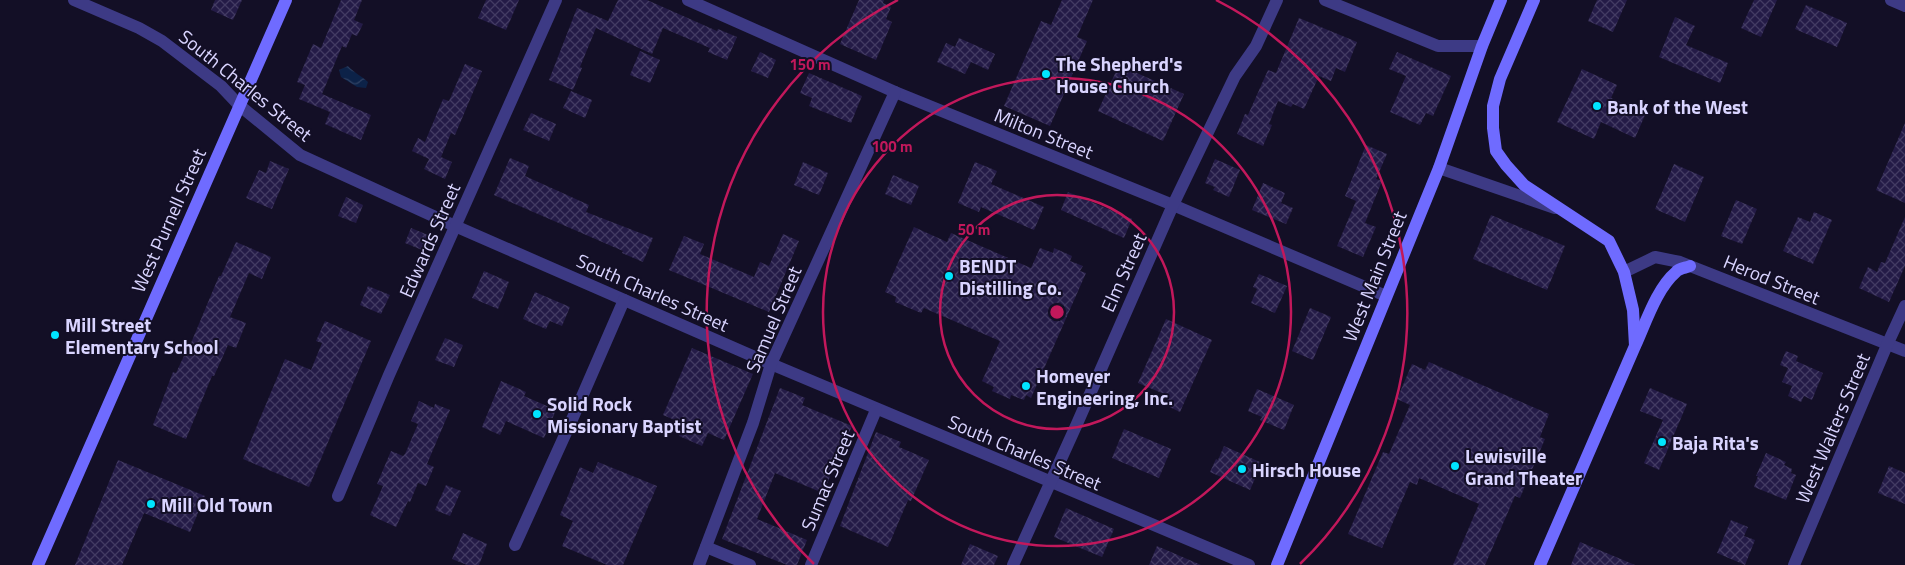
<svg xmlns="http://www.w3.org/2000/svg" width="1905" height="565" font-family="'Titillium Web',sans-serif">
	<defs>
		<pattern id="water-waves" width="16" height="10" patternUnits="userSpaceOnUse" patternTransform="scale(1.25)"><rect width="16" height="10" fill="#0c2248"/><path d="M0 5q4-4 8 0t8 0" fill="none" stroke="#2f4163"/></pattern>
		<pattern id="building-cross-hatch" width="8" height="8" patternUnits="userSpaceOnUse" patternTransform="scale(1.25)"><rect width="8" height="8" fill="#241b47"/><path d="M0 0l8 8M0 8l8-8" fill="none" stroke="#433b63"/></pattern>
	</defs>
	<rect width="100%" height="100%" fill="#130f26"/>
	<path fill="url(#water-waves)" d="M348,66C354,73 362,76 368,82L366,88L357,87L341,77L339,70Z"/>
	<g fill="url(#building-cross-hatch)">
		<polygon points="215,0 242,0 233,20 211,10"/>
		<polygon points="341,0 362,0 354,20 363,24 357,36 352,34 346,48 342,46 322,94 371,115 361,140 325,124 330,112 299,99 305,85 297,82 313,44 321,48"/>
		<polygon points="486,0 519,0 506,30 478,18"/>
		<polygon points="618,0 647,0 717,31 718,29 737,37 727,60 708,52 710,48 663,28 652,54 596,28 580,67 582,68 573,90 549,80 577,8 608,21"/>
		<polygon points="859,0 884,0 883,3 891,7 886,19 892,22 876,60 840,44"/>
		<polygon points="1062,0 1093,0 1077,37 1087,41 1050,126 1004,106 1041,21 1051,25"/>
		<polygon points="1597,0 1627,0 1613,32 1588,21"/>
		<polygon points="1754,0 1777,0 1761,37 1741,28"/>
		<polygon points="1806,5 1847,23 1837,47 1795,29"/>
		<polygon points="1675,17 1695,26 1686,45 1728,63 1720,83 1659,57"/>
		<polygon points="1299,18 1357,42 1345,72 1336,68 1331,81 1319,76 1304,109 1293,104 1291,107 1278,101 1269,124 1272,125 1263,146 1237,134 1245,114 1248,115 1268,70 1276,73"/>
		<polygon points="959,38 995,54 988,70 971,62 965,74 937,62 946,43 955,47"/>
		<polygon points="640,51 660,60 650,83 630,75"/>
		<polygon points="760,52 776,60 768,78 751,71"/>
		<polygon points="1397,52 1451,76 1433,116 1426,113 1420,125 1390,112 1406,76 1389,69"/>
		<polygon points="465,64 482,71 455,135 451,133 441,157 452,162 445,179 424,169 429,159 412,151 418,138 425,142 443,99 449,101"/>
		<polygon points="1119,65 1184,94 1163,141 1098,111"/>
		<polygon points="1582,69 1617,85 1611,98 1646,113 1635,138 1601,122 1594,139 1557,122"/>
		<polygon points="809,73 862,96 851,123 809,106 812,98 800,93"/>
		<polygon points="571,91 592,100 585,118 563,108"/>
		<polygon points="531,113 556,124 549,141 523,130"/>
		<polygon points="1905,123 1905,203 1876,190"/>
		<polygon points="1366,145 1387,154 1376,179 1382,181 1365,223 1376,227 1363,257 1337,246 1356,201 1345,196"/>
		<polygon points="510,158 529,166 525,176 589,205 586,212 653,238 643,262 622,253 623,251 494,195"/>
		<polygon points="1215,159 1240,170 1229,197 1213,190 1215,187 1205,183"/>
		<polygon points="270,161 289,169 272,209 246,198 259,170 266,173"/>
		<polygon points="803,162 828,173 819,195 794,185"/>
		<polygon points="975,162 997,171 991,184 1044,207 1034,230 981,207 979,212 958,203"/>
		<polygon points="1674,164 1704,177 1685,222 1655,209"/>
		<polygon points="893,175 919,186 911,205 885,194"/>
		<polygon points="1263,183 1285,193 1281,203 1293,208 1286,224 1252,210"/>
		<polygon points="1068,192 1132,219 1124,238 1061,210"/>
		<polygon points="346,197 363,205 356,223 338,216"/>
		<polygon points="1736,200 1757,209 1742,244 1721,236"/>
		<polygon points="1814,212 1832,220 1813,264 1783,251 1798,217 1810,222"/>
		<polygon points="1491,215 1565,246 1547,290 1473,259"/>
		<polygon points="1905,217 1905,266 1889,302 1859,288 1868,267 1877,272 1881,262 1885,263"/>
		<polygon points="914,227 947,242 951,233 1031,268 1040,248 1053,253 1054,248 1072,256 1070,261 1083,266 1080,271 1086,273 1031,398 1026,395 1024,400 1011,395 1010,399 992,391 994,387 982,381 1000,341 924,308 921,313 895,302 896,297 885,292"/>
		<polygon points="411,228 428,235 422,250 405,243"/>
		<polygon points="783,234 799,241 769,312 669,270 684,236 704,244 700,254 754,277 760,262 769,266"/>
		<polygon points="236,242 271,257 262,279 249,273 230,317 246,323 236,348 228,345 214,376 212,376 186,439 153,425 173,372 176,373 190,343 191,343 219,276 221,276"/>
		<polygon points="484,271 509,282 498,309 472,298"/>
		<polygon points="1259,274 1287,286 1275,313 1251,303 1257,289 1253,287"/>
		<polygon points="368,286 390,295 381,314 360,305"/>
		<polygon points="535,292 570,307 562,326 550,321 546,329 523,319"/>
		<polygon points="1310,308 1331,317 1313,360 1292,351"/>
		<polygon points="1166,319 1212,340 1180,412 1165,405 1169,396 1138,383"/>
		<polygon points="325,321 371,341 309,487 243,459 285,359 311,370 322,343 316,341"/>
		<polygon points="445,338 463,345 454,367 435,360"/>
		<polygon points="692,348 753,374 724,440 708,433 702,446 679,436 684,424 663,415"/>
		<polygon points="1786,351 1798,356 1796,361 1823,373 1812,400 1804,396 1801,402 1788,396 1792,386 1782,382 1788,368 1780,365"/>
		<polygon points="1429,362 1549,414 1540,437 1545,439 1520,498 1515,496 1485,565 1453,565 1479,504 1419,478 1417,485 1410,482 1382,548 1348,534 1383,452 1389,454 1410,405 1397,399 1412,364 1425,370"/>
		<polygon points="501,381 526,392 524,396 556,410 544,438 506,421 500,435 482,427"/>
		<polygon points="780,388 805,398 802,405 852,426 823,493 775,473 757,519 807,540 797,565 787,565 722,539"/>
		<polygon points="1650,388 1687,404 1659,470 1644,463 1663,420 1640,411"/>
		<polygon points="1257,389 1294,405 1284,430 1260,420 1262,417 1248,411"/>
		<polygon points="419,401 434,408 435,404 450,410 427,464 434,467 426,486 418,483 410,502 408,501 396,527 370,515 383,486 377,484 391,451 403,456 405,454 418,424 411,421"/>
		<polygon points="1124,429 1171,449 1159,478 1112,458"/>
		<polygon points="876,432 901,442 899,447 929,460 911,501 908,500 888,547 840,526"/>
		<polygon points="1224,446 1262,463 1250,490 1210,472 1216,459 1218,460"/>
		<polygon points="1766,453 1786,462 1784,465 1792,469 1791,473 1796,475 1786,500 1754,487 1758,476 1756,476"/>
		<polygon points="118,460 205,496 190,532 144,513 122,565 75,565"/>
		<polygon points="598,462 657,486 623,565 607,565 562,546 573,521 560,515 580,467 593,473"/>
		<polygon points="1889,466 1905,473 1905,504 1878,493"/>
		<polygon points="446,485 461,491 450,516 435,510"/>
		<polygon points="1066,508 1114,529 1102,557 1054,537"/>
		<polygon points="1731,520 1748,527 1744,536 1755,540 1745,565 1717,553"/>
		<polygon points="463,533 487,544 479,565 467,565 452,559"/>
		<polygon points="1580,542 1635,565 1571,565"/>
		<polygon points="970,544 998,556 994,565 961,565"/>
		<polygon points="1157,546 1201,565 1149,565"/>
	</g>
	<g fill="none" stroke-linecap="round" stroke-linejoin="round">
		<g stroke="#3d3a85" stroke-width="12">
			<polyline points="74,0 139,28 162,41 221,86 239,105 300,155 455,226 771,364 1249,565"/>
			<polyline points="688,0 895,92 1173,205 1386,296"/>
			<polyline points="1325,0 1438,46 1482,46"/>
			<polyline points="1891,0 1905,6"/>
			<polyline points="1439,168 1555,208"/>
			<polyline points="1624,272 1655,257 1680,262 1905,351"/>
			<polyline points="338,496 389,375 556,0"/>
			<polyline points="515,545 574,415 624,300"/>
			<polyline points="706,547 750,565"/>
			<polyline points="699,565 753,423 771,364 895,92"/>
			<polyline points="811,565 876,410"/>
			<polyline points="1013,565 1076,426 1173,205 1235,76 1256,46 1277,0"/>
			<polyline points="1794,565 1887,345 1905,306"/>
		</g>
		<g stroke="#6f6bff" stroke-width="12">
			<polyline points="1534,0 1500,79 1493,106 1493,128 1496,151 1506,165 1524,185 1609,241 1624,272 1633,310 1635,346 1540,565"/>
			<path d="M1636,344C1646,322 1657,288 1676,272C1679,268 1686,268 1690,266"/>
			<polyline points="38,565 286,0"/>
			<polyline points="1277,565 1439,168 1482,46 1501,0"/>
		</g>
	</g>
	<g fill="none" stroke="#c2185b" stroke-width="2.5">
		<circle cx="1057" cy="312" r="117"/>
		<circle cx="1057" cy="312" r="234"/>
		<path d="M814 564A350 350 0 0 1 898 0M1216 0A350 350 0 0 1 1300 564"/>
	</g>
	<g fill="#00e5ff" stroke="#130f26" stroke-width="2">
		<circle cx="1046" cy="74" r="5"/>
		<circle cx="1597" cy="106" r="5"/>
		<circle cx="949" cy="276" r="5"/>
		<circle cx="55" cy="335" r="5"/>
		<circle cx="1026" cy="386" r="5"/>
		<circle cx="537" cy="414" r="5"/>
		<circle cx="1662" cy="442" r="5"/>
		<circle cx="1455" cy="466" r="5"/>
		<circle cx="1242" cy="469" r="5"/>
		<circle cx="151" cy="504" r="5"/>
	</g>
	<g text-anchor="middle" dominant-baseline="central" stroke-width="4" stroke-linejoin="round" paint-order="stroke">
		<g font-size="19" font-weight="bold" fill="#d9d4ff" stroke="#130f26" text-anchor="start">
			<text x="1056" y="63">The Shepherd's<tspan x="1056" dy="22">House Church</tspan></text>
			<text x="1607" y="106">Bank of the West</text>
			<text x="959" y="265">BENDT<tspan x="959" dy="22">Distilling Co.</tspan></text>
			<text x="65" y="324">Mill Street<tspan x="65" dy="22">Elementary School</tspan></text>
			<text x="1036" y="375">Homeyer<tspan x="1036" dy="22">Engineering, Inc.</tspan></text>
			<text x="547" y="403">Solid Rock<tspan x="547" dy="22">Missionary Baptist</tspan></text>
			<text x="1672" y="442">Baja Rita's</text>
			<text x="1465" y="455">Lewisville<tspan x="1465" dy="22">Grand Theater</tspan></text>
			<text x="1252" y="469">Hirsch House</text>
			<text x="161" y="504">Mill Old Town</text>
		</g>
		<g font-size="19" fill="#d9d4ff" stroke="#130f26">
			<text transform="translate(246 85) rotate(39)">South Charles Street</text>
			<text transform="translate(1044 133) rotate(22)">Milton Street</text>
			<text transform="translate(168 220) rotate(-66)">West Purnell Street</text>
			<text transform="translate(429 240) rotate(-66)">Edwards Street</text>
			<text transform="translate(1123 272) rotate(-66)">Elm Street</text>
			<text transform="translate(1374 276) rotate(-68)">West Main Street</text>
			<text transform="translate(1772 279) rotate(22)">Herod Street</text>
			<text transform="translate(653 292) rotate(24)">South Charles Street</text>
			<text transform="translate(773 319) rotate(-67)">Samuel Street</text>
			<text transform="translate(1832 428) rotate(-67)">West Walters Street</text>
			<text transform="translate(1025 452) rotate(23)">South Charles Street</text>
			<text transform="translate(827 480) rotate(-67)">Sumac Street</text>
		</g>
	</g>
	<circle cx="1057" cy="312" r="8" fill="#c2185b" stroke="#130f26" stroke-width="2.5"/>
	<g font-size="15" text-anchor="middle" font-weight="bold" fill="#c2185b" stroke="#130f26" stroke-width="4" stroke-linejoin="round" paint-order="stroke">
		<text x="810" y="70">150 m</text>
		<text x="892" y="152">100 m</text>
		<text x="974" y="235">50 m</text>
	</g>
</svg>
